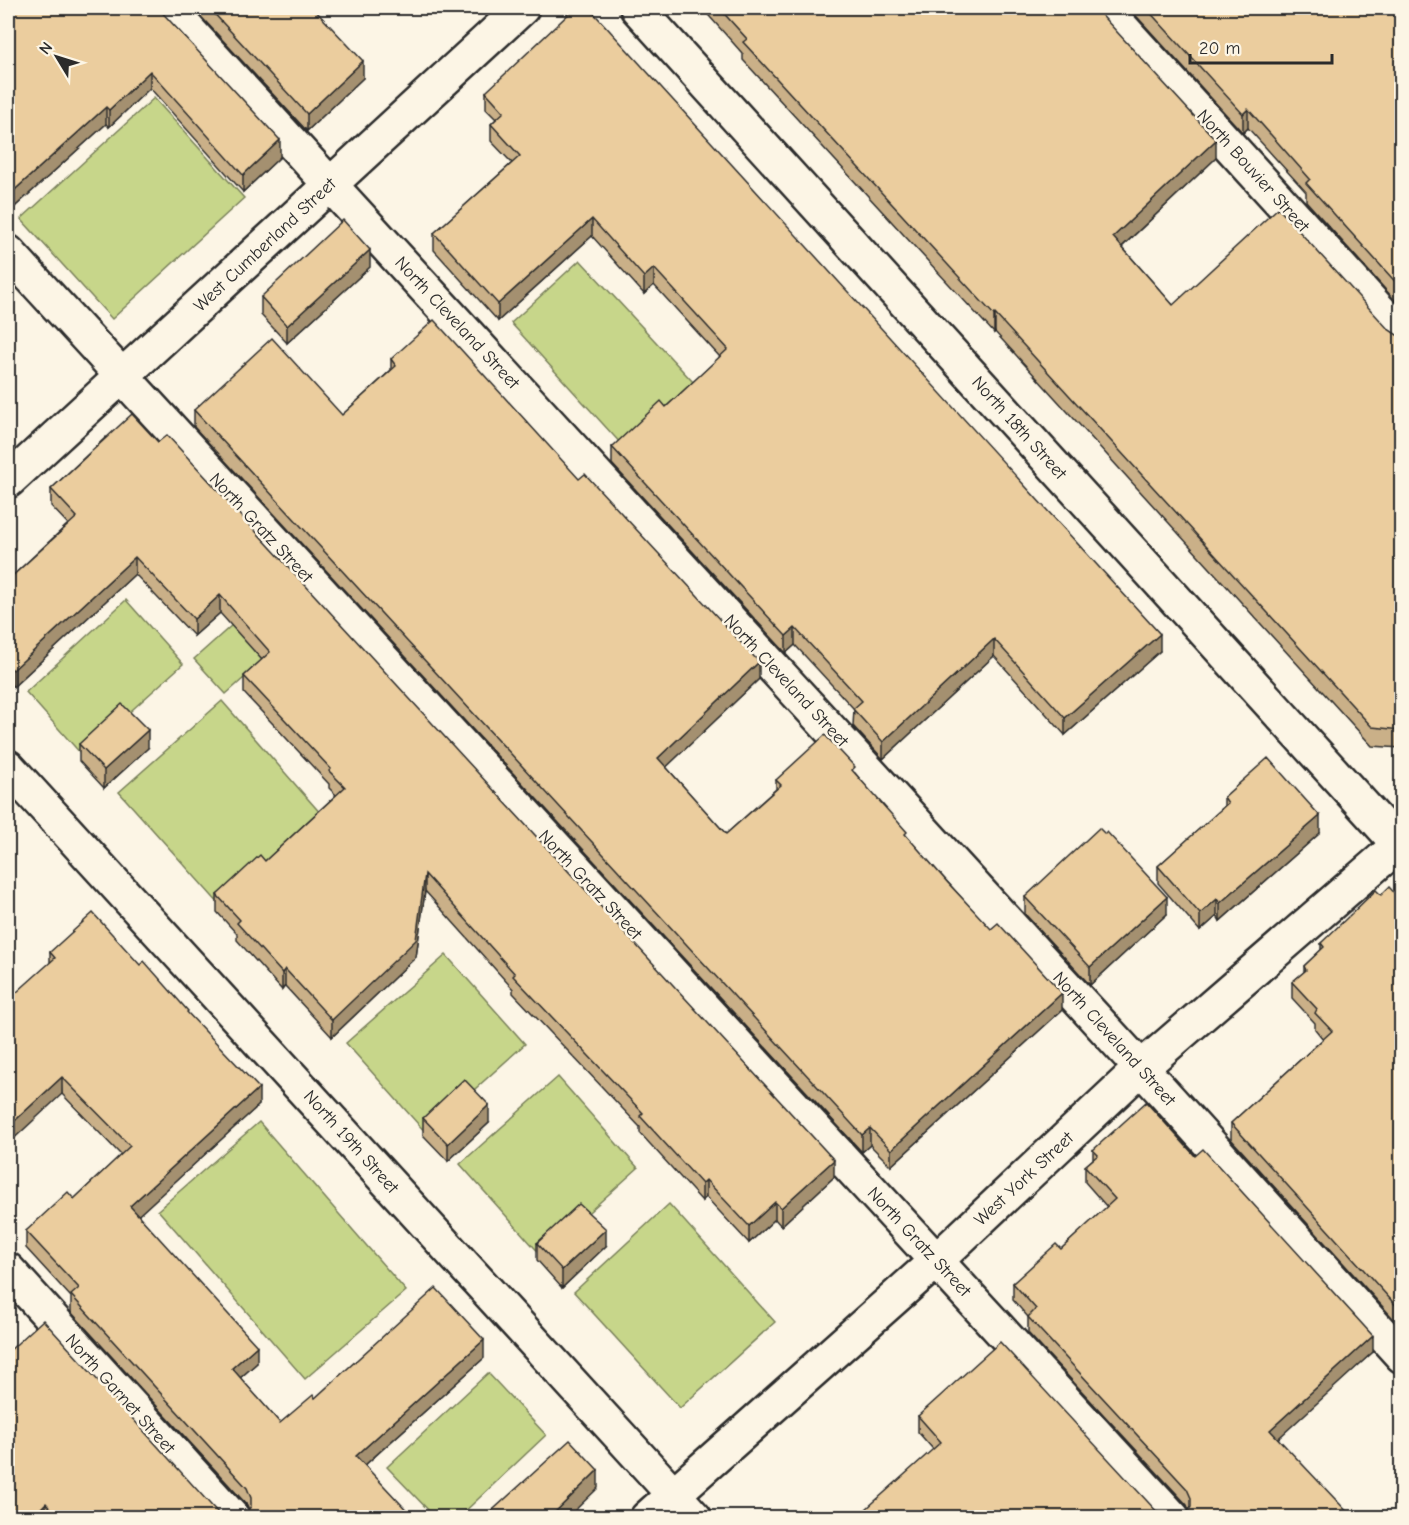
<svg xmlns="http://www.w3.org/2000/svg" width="1409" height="1525" font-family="'Comic Neue',sans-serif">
	<rect width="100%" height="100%" fill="#fcf5e5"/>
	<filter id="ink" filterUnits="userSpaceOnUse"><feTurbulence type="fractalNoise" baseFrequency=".0167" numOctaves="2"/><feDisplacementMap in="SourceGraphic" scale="12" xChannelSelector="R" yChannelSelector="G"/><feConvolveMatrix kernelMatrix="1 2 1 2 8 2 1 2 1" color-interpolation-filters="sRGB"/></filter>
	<g filter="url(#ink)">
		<g fill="#c7d68a" stroke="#79805a" stroke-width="1.5">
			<polygon points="154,98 244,198 112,319 21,219"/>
			<polygon points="580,260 693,382 623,446 511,323"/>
			<polygon points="271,590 302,626 226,694 194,659"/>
			<polygon points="126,600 183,664 82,755 26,692"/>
			<polygon points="222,701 322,815 220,905 119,792"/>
			<polygon points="446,955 525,1044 426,1133 346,1043"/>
			<polygon points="558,1077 638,1168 541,1255 460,1164"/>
			<polygon points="259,1122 406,1291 305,1379 158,1210"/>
			<polygon points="669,1204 775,1322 680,1408 574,1292"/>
			<polygon points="488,1373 546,1435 459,1517 435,1517 387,1467"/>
		</g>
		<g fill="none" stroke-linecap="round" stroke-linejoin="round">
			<g stroke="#2b2b2b" stroke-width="38">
				<g id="minor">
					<polyline points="168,8 1141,1068 1402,1356"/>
					<polyline points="637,8 1402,848"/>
					<polyline points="1104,8 1402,335"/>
					<polyline points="8,252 1173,1518"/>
					<polyline points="8,481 522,8"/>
					<polyline points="8,767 695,1518"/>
					<polyline points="8,1270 233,1518"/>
				</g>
			</g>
			<g stroke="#2b2b2b" stroke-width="38">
				<polyline id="tertiary" points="647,1518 936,1261 1141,1068 1402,842"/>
			</g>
			<use href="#minor" stroke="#fcf5e5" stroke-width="33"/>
			<use href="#tertiary" stroke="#fcf5e5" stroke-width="33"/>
		</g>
		<g fill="#cab088" stroke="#2b2b2b" stroke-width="1.5">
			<polygon points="8,8 158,8 280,157 243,192 150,88 109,127 106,124 8,213"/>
			<polygon points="193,8 313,8 363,78 307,131"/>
			<polygon points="702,8 1095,8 1216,158 1122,247 1173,305 1388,329 1397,335 1401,335 1401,748 1372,746 995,332 994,333 743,60 743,54"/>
			<polygon points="1129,8 1401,8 1401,307 1306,201 1306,192 1248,128 1243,133"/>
			<polygon points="486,92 1160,651 1065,735 994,656 883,759 853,726 854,709 795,645 786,653 612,464 612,447 666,407 720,357 654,285 644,294 592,236 498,321 434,250 434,233 512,163 491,141 491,124 496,119 486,109"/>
			<polygon points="370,267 287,343 261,315 261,297"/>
			<polygon points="391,359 759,679 666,767 726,834 776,789 776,780 855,773 907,837 1062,1010 891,1166 870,1145 862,1152 194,427 194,410 342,415 391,370"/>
			<polygon points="106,437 834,1177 781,1226 775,1219 749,1243 706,1197 702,1201 640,1133 640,1127 513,993 513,989 425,891 416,957 332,1037 285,986 282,990 237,940 237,934 217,912 217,895 265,861 336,795 329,788 329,784 244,693 244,676 262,660 220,613 194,636 135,574 13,687 8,682 8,580 68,524 51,506 51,489"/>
			<polygon points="79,744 148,748 104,788 79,761"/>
			<polygon points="1224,797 1320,833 1220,921 1217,916 1200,931 1158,883 1158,866 1224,807"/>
			<polygon points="1381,895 1401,900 1401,1327 1231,1139 1231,1123 1323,1039 1315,1029 1315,1023 1292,998 1292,982 1304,972 1304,966 1321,950 1321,943"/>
			<polygon points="1025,897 1167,914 1090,985 1025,914"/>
			<polygon points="50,952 140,965 188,1014 259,1105 138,1215 257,1363 240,1378 280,1423 315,1398 484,1358 365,1465 246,1514 249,1510 247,1505 71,1312 71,1297 26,1248 26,1231 74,1199 121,1155 62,1094 50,962"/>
			<polygon points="423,1118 489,1123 448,1161 423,1135"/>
			<polygon points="1093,1150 1373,1352 1186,1515 1189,1510 1187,1505 1028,1333 1028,1317 1013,1300 1013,1283 1061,1249 1107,1207 1085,1182 1085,1166 1093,1159"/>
			<polygon points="537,1243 606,1246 562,1288 537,1260"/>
			<polygon points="8,1352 219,1514 225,1518 8,1518"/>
			<polygon points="918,1416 1159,1514 933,1449 918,1432"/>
		</g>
		<g fill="#a4906f" stroke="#2b2b2b" stroke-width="1.5">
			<polygon points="363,61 363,78 307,131 307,114"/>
			<polygon points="150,71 150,88 109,127 109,110"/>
			<polygon points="106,107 106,124 8,213 8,196"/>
			<polygon points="1248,109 1248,128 1243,133 1243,114"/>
			<polygon points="280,140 280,157 243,192 243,175"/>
			<polygon points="1216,140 1216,158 1113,255 1113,237"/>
			<polygon points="592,219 592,236 498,321 498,304"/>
			<polygon points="370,250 370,267 287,343 287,326"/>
			<polygon points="654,268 654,285 644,294 644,277"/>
			<polygon points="995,314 995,332 994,333 994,315"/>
			<polygon points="135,557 135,574 13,687 13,670"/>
			<polygon points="220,595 220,613 194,636 194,619"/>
			<polygon points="795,628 795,645 786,653 786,636"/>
			<polygon points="1160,634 1160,651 1065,735 1065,718"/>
			<polygon points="994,639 994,656 883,759 883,742"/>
			<polygon points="759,662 759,679 658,775 658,758"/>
			<polygon points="148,730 148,748 104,788 104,770"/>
			<polygon points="1320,816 1320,833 1220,921 1220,903"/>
			<polygon points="425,874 425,891 416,957 332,1037 332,1020"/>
			<polygon points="1167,897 1167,914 1090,985 1090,967"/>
			<polygon points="1217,899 1217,916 1200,931 1200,914"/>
			<polygon points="285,969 285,986 282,990 282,973"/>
			<polygon points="1062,993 1062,1010 891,1166 891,1150"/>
			<polygon points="62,1077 62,1094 8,1144 8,1127"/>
			<polygon points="259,1088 259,1105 130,1223 130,1206"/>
			<polygon points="489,1105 489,1123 448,1161 448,1144"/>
			<polygon points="870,1128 870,1145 862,1152 862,1135"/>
			<polygon points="834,1160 834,1177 781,1226 781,1208"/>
			<polygon points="706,1180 706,1197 702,1201 702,1184"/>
			<polygon points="775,1202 775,1219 749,1243 749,1226"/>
			<polygon points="606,1229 606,1246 562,1288 562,1270"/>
			<polygon points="1373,1336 1373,1352 1270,1446 1270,1430"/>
			<polygon points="484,1340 484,1358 356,1473 356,1456"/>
			<polygon points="257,1346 257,1363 232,1385 232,1368"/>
			<polygon points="598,1470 598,1488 567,1518 549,1518"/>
			<polygon points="46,1503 46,1518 31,1518"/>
		</g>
		<g fill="#ebcd9e" stroke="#2b2b2b" stroke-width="1.5">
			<polygon points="8,8 158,8 280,140 243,175 150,71 109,110 106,107 8,196"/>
			<polygon points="209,8 313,8 363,61 307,114"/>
			<polygon points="575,8 589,8 1160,634 1065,718 994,639 883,742 853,709 862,701 795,628 786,636 612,447 661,401 666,407 728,349 654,268 644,277 592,219 498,304 434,233 520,156 491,124 504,112 486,92"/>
			<polygon points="719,8 1095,8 1216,140 1113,237 1173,305 1278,208 1388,329 1397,335 1401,335 1401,730 1372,727 995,314 994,315 743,42 747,39"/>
			<polygon points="1146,8 1401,8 1401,288 1306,183 1310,179 1248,109 1243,114"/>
			<polygon points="343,220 370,250 287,326 261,297"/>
			<polygon points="434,320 579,479 585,474 759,662 658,758 726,834 781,785 776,780 825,735 855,767 852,770 907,832 905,834 948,883 991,929 998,923 1062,993 891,1150 870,1128 862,1135 194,410 272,338 342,415 396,366 391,359"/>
			<polygon points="132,414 158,442 167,435 834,1160 781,1208 775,1202 749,1226 706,1180 702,1184 640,1116 643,1113 513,976 515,974 425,874 416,940 332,1020 285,969 282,973 237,923 240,920 217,895 260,855 265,861 345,787 329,771 331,769 244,676 270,652 220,595 194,619 135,557 13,670 8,665 8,580 77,517 51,489"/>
			<polygon points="122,704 148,730 104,770 79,744"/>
			<polygon points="1268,758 1320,816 1220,903 1217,899 1200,914 1158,866 1228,803 1224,797"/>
			<polygon points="1099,828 1105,834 1107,832 1167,897 1090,967 1025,897"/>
			<polygon points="1389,887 1401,900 1401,1154 1400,1156 1401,1158 1401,1311 1231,1123 1332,1031 1315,1013 1317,1009 1292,982 1306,970 1304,966 1324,947 1321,943 1376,890 1381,895"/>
			<polygon points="93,913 140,965 144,961 188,1011 187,1012 259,1088 130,1206 257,1346 232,1368 280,1423 313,1395 315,1398 436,1288 484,1340 356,1456 414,1518 240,1518 246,1514 251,1506 251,1498 247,1488 71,1295 79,1288 26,1231 68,1192 74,1199 130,1146 62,1077 8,1127 8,1000 55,958 50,952"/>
			<polygon points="464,1079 489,1105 448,1144 423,1118"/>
			<polygon points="1146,1102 1195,1156 1203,1149 1373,1336 1270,1430 1353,1518 1182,1518 1186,1515 1191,1507 1191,1498 1187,1489 1028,1317 1036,1309 1013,1283 1056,1244 1061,1249 1115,1199 1085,1166 1098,1155 1093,1150"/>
			<polygon points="579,1204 606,1229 562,1270 537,1243"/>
			<polygon points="43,1320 219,1514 225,1518 60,1518 46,1503 31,1518 8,1518 8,1352"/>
			<polygon points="1000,1342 1159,1514 1164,1518 856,1518 941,1442 918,1416"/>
			<polygon points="570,1440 598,1470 549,1518 484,1518"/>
		</g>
	</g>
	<g text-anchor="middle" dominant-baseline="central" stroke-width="5" stroke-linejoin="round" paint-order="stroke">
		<g font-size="18" fill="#2b2b2b" stroke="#fcf5e5">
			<text transform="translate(1253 171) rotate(48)">North Bouvier Street</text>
			<text transform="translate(265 245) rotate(-43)">West Cumberland Street</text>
			<text transform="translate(457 323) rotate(47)">North Cleveland Street</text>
			<text transform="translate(1019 428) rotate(48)">North 18th Street</text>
			<text transform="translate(261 528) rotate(47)">North Gratz Street</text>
			<text transform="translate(786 681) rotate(47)">North Cleveland Street</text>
			<text transform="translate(590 885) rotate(47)">North Gratz Street</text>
			<text transform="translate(1114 1039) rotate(48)">North Cleveland Street</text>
			<text transform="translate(351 1142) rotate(48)">North 19th Street</text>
			<text transform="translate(1024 1179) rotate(-43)">West York Street</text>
			<text transform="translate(919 1242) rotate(47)">North Gratz Street</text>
			<text transform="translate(120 1394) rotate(48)">North Garnet Street</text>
		</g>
	</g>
	<rect width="1409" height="1525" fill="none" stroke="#fcf5e5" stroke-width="30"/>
	<rect x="15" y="15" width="1379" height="1495" fill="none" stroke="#2b2b2b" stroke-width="2" filter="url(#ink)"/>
	<g transform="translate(57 57) rotate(308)" stroke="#fcf5e5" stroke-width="4.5" paint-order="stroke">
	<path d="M0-4.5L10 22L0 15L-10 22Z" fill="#2b2b2b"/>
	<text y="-9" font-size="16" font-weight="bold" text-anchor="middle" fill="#2b2b2b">N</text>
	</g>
	<path d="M1190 54v9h142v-9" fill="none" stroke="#2b2b2b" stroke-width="3"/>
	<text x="1199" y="54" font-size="18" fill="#2b2b2b" stroke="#fcf5e5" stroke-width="4.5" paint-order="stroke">20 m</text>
</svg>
